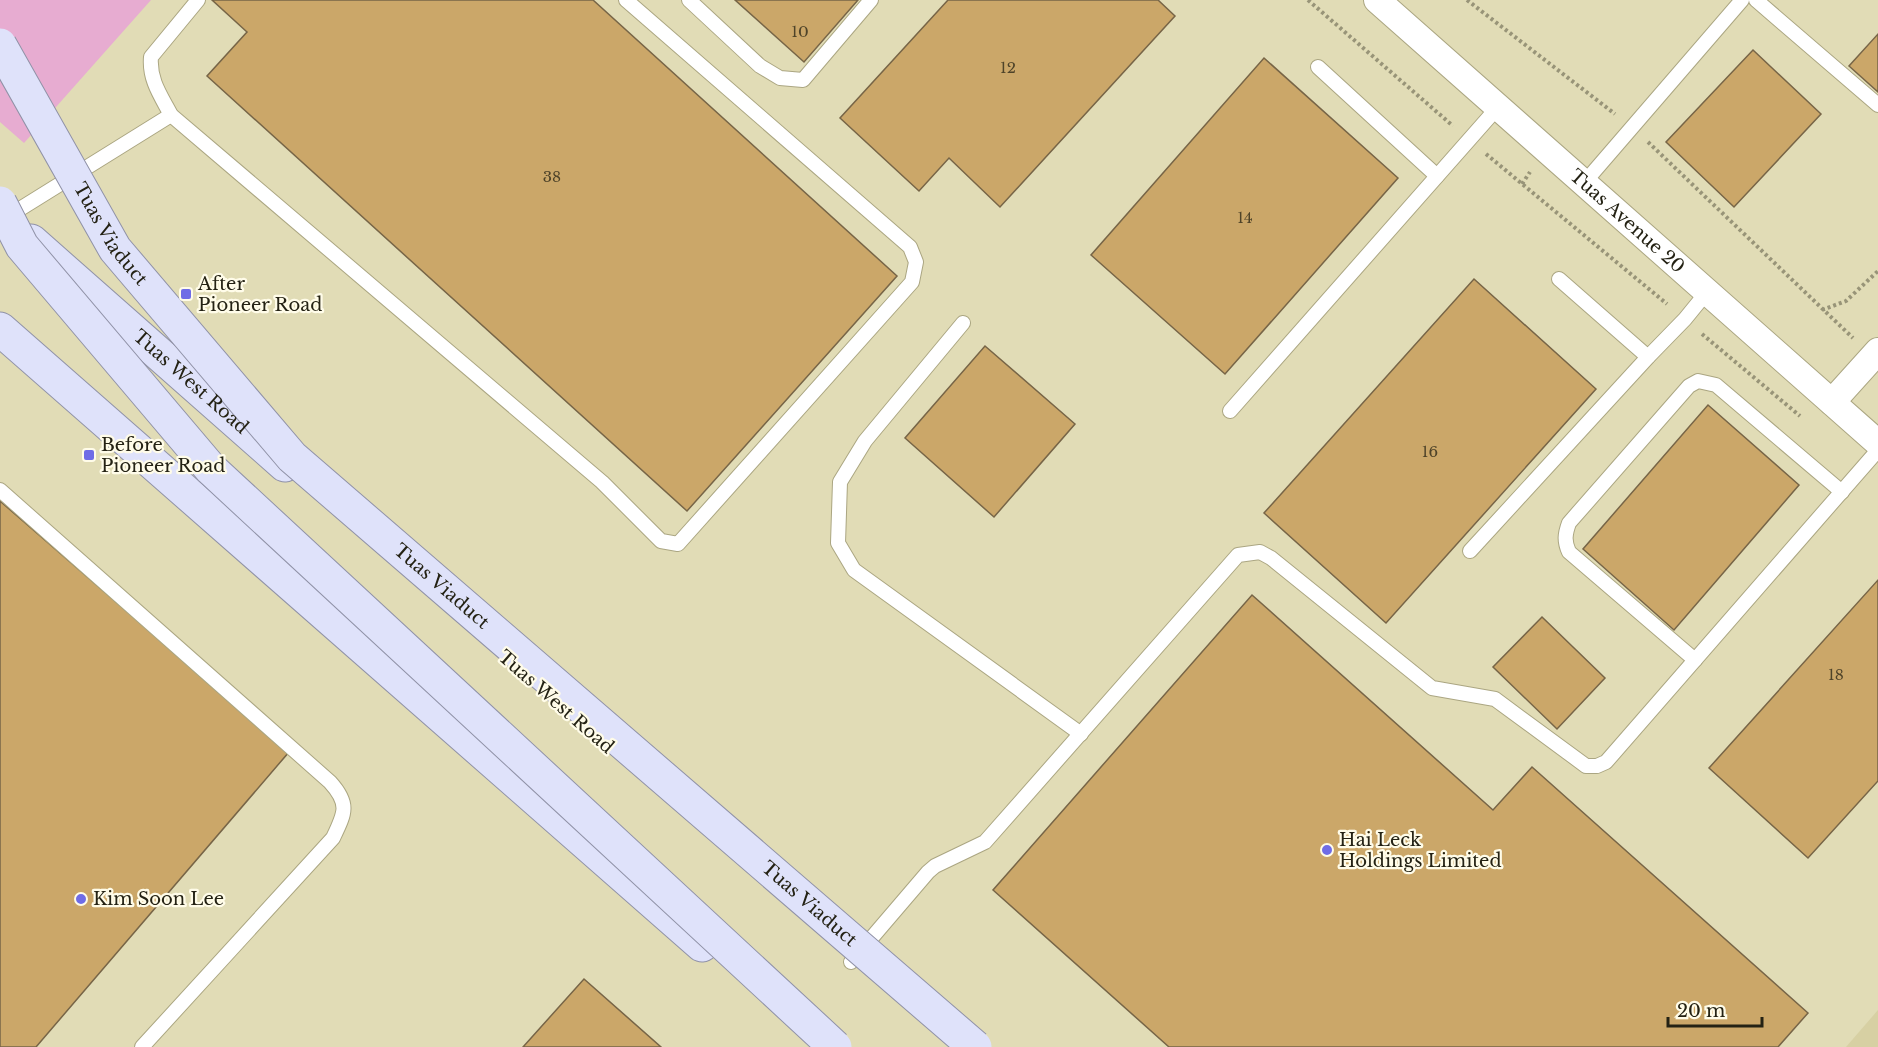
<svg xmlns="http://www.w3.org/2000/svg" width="1878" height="1047" font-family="'Libre Baskerville',serif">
	<rect width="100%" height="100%" fill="#e1dcb6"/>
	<polygon fill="#d7d0a3" points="1878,1010 1878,1047 1846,1047"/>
	<polygon fill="#e7acd1" points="0,0 151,0 24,143 0,122"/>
	<g fill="#cba769" stroke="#776547" stroke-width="1.5">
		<polygon points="212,0 593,0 897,276 687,511 207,76 247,32"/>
		<polygon points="735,0 858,0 804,62"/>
		<polygon points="948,0 1158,0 1175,16 1000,207 949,158 919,191 840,118"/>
		<polygon points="1878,34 1878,92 1849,66"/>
		<polygon points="1753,50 1821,114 1734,207 1666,142"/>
		<polygon points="1264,58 1398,178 1225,374 1091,255"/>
		<polygon points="1474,279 1596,389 1386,623 1264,513"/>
		<polygon points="985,346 1075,424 994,517 905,438"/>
		<polygon points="1708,405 1799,485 1674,630 1583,549"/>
		<polygon points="0,501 289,752 36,1047 0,1047"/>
		<polygon points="1878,580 1878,781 1808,858 1709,768"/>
		<polygon points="1252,595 1493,810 1532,767 1808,1013 1778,1047 1169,1047 993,890"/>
		<polygon points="1542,617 1605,678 1557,729 1493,667"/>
		<polygon points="584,979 661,1047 523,1047"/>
	</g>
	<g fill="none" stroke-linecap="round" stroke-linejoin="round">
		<g stroke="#aba682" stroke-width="16">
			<g id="lane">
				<path d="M198,0L151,57C149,80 161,96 171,115L602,482L661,541L678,544L912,282L916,262L910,247L626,0"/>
				<polyline points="689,0 760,66 780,78 803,80 871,0"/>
				<polyline points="1756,0 1878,105"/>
				<polyline points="1318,67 1437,176"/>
				<polyline points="1584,183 1742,0"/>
				<polyline points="7,217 171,115"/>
				<polyline points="1559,279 1648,357"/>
				<polyline points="963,323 865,441 840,482 838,543 854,570 1081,734"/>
				<polyline points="1230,411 1498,107"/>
				<path d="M0,490L330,782C350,804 345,813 333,838L142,1047"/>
				<polyline points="1470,551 1648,357 1685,319 1707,292"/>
				<path d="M1695,660L1569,552C1564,541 1565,534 1569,523L1689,386L1698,381L1716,385L1842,492"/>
				<polyline points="851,962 928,872 935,866 985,842 1238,555 1260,552 1271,558 1432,688 1495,699 1586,766 1597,766 1606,762 1878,450"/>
			</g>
		</g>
		<g stroke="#aba682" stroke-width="28">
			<g id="street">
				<path id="s1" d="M1377,0L1878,443"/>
				<polyline points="1832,402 1878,351"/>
			</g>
		</g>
		<g stroke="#9092a7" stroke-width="35">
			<g id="primary">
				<path id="s2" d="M31,241L285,465"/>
				<polyline points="0,329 702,945"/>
			</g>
		</g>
		<g stroke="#989478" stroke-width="4" stroke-dasharray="3 3" stroke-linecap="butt">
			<polyline points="1308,0 1453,126"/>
			<polyline points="1467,0 1615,114"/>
			<polyline points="1648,142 1853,338"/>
			<polyline points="1486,154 1667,304"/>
			<polyline points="1522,184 1530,172"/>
			<polyline points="1822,310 1846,301 1878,271"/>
			<polyline points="1702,334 1800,416"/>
		</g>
		<use href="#lane" stroke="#fff" stroke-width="14"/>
		<use href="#street" stroke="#fff" stroke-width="26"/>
		<use href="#primary" stroke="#dfe2fa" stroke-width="33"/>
		<g stroke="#9092a7" stroke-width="35" stroke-linecap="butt">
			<g id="primary-bridge">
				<path id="s3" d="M0,45L115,249L292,457L975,1047"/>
				<polyline points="0,203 22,246 211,469 835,1047"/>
			</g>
		</g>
		<use href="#primary-bridge" stroke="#dfe2fa" stroke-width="33"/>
	</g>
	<g fill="#6f6ce6" stroke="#fffce9" stroke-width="2">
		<rect x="180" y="288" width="12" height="12" rx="3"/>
		<rect x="83" y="449" width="12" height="12" rx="3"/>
		<circle cx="1327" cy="850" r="6"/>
		<circle cx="81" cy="899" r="6"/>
	</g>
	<g text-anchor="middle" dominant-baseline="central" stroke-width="4.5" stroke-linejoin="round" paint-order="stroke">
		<g font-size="15" fill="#4e4329">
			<text x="800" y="31">10</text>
			<text x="1008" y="67">12</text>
			<text x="552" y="176">38</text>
			<text x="1245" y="217">14</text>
			<text x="1430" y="451">16</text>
			<text x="1836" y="674">18</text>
		</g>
		<g font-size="18" fill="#242214" stroke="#fffce9">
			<text stroke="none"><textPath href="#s1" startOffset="334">Tuas Avenue 20</textPath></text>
			<text stroke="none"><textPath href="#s3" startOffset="219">Tuas Viaduct</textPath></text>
			<text stroke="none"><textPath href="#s2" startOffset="213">Tuas West Road</textPath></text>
			<text stroke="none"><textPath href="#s3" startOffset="705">Tuas Viaduct</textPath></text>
			<text transform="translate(556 702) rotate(41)">Tuas West Road</text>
			<text stroke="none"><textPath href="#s3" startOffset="1191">Tuas Viaduct</textPath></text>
		</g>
		<g font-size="18" fill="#242214" stroke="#fffce9" text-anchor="start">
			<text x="198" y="284">After<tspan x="198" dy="21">Pioneer Road</tspan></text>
			<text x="101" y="445">Before<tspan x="101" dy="21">Pioneer Road</tspan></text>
			<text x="1339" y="840">Hai Leck<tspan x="1339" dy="21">Holdings Limited</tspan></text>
			<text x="93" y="899">Kim Soon Lee</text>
		</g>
	</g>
	<path d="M1668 1017v9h94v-9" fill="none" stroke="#242214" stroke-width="3"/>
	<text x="1677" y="1017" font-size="18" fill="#242214" stroke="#fffce9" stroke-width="4.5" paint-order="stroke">20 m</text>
</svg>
